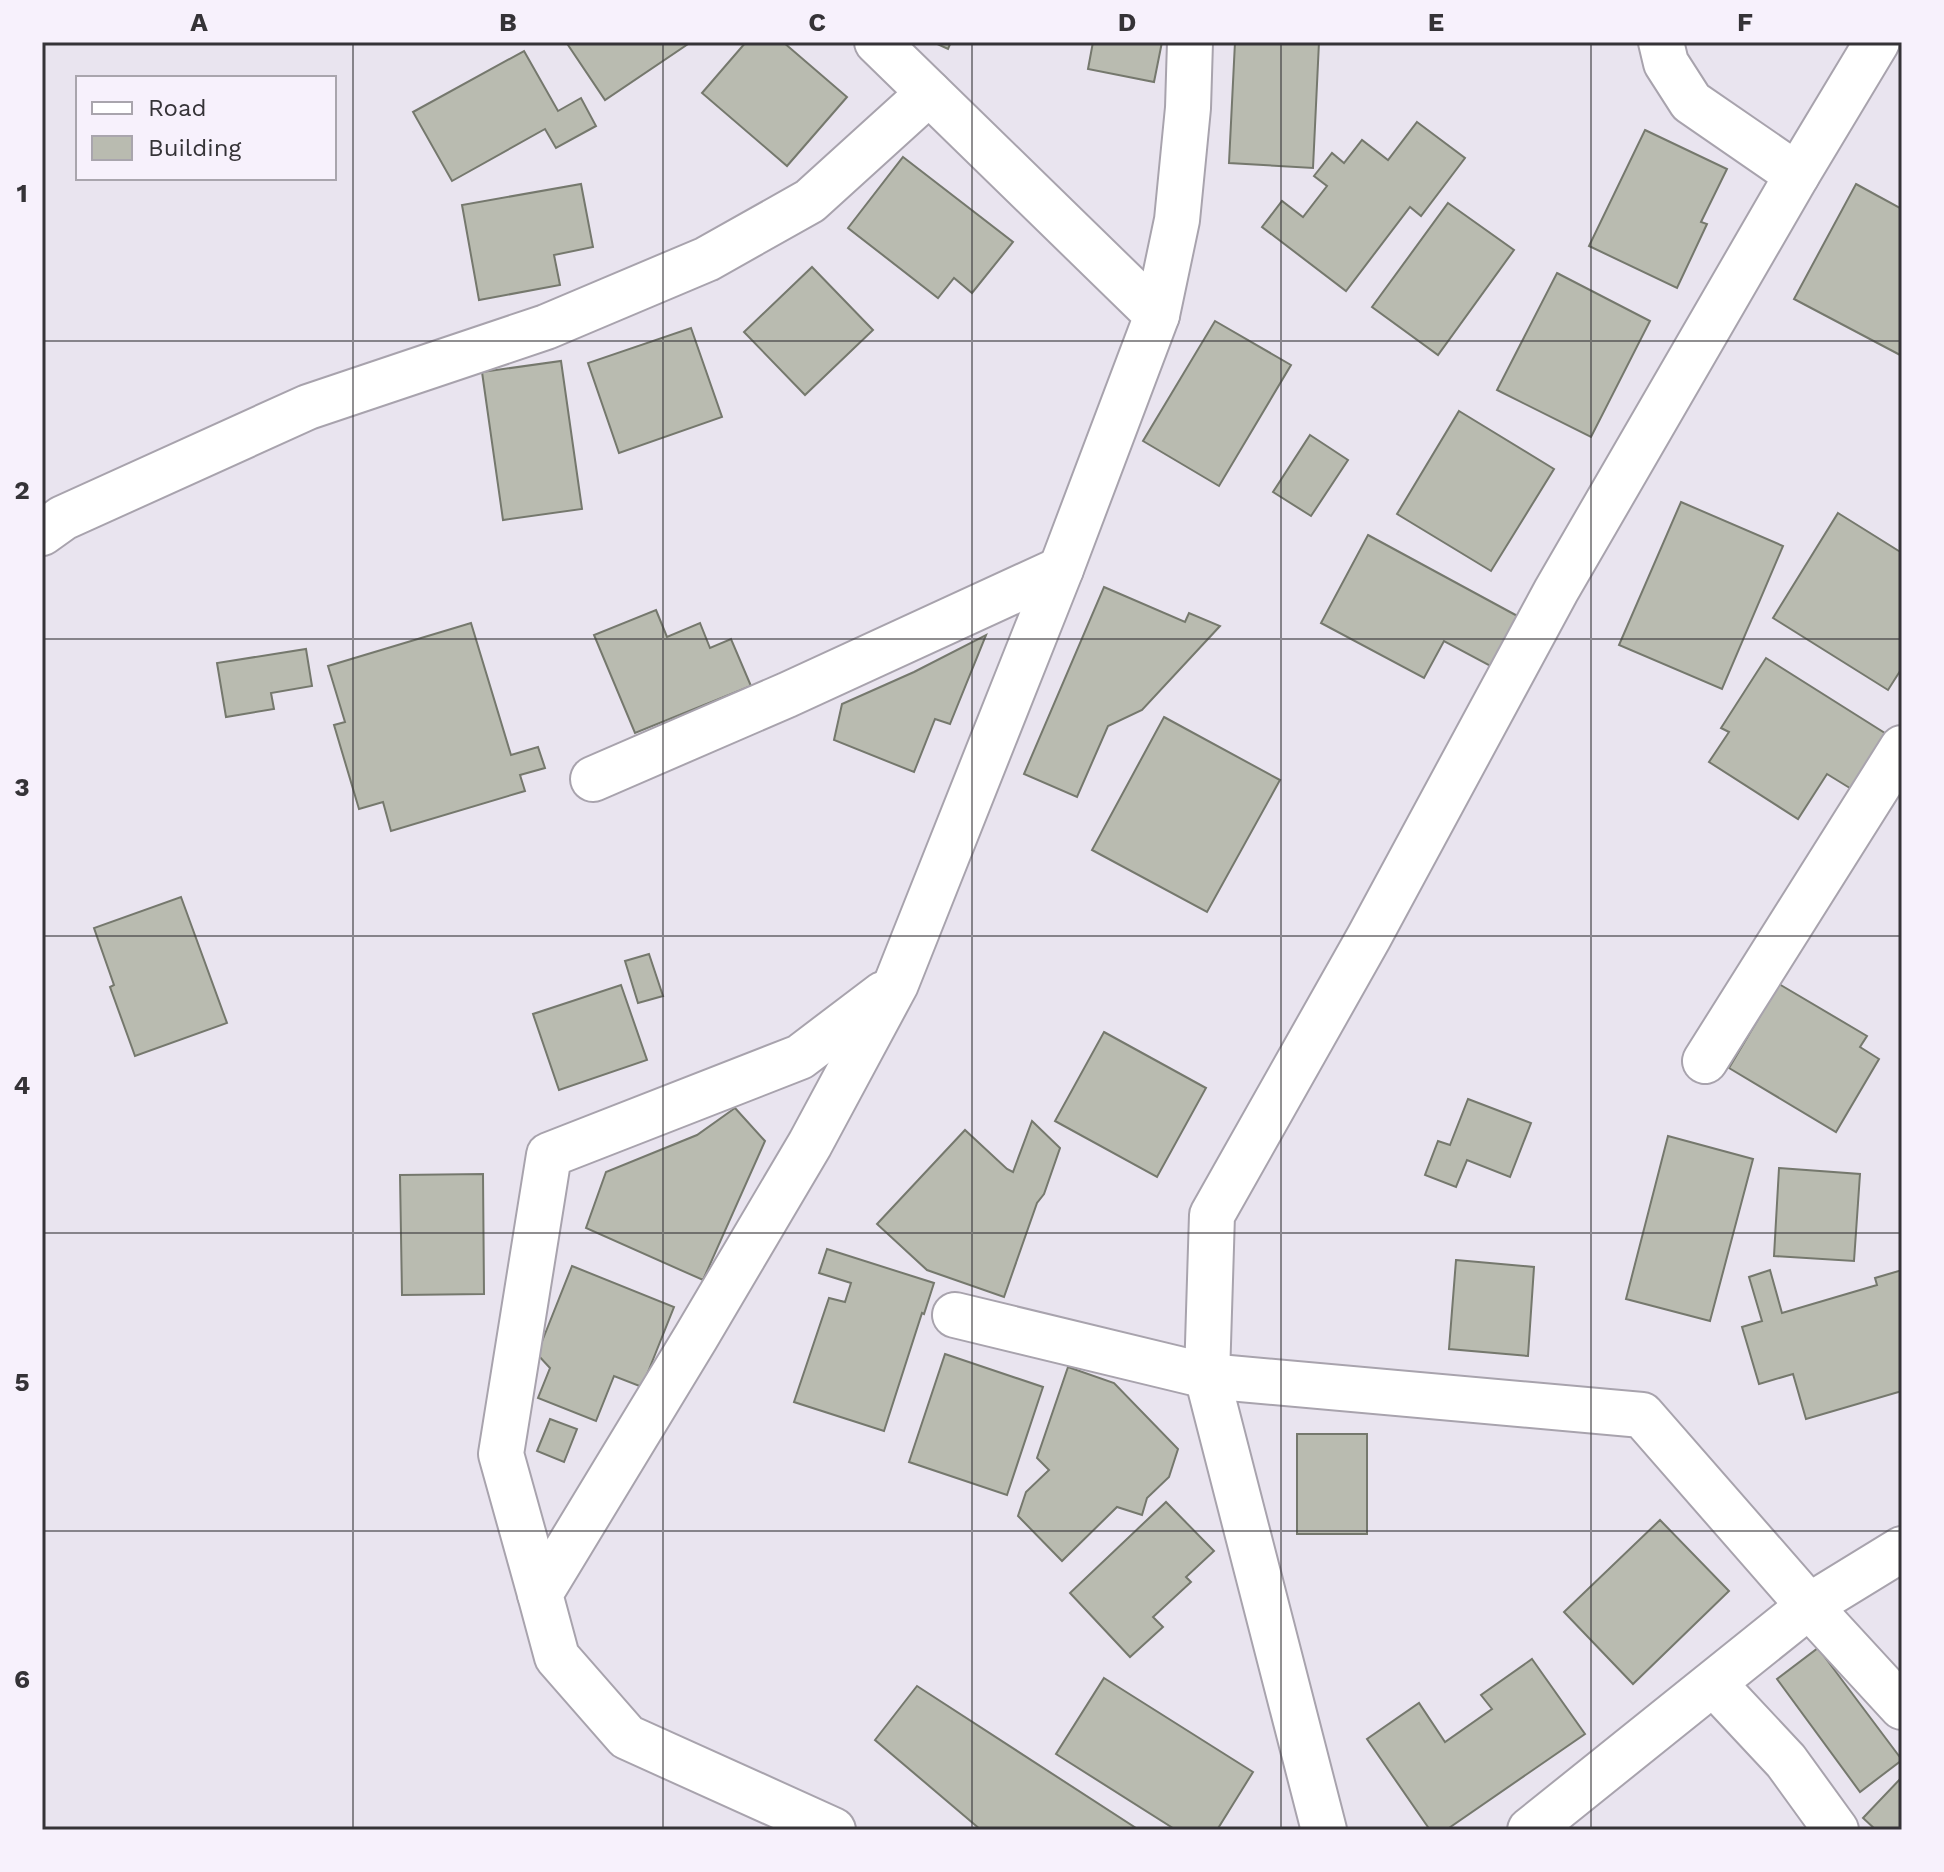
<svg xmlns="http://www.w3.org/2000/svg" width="1944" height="1872" font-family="'Work Sans',sans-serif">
	<rect width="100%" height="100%" fill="#e9e4ef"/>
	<g fill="#b9bbb0" stroke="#75786d" stroke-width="2">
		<polygon points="566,42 691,42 605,100"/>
		<polygon points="746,42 783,42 847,97 787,166 702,93"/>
		<polygon points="933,42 951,42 948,49"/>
		<polygon points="1093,42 1162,42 1154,82 1088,69"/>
		<polygon points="1235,42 1319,42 1313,168 1229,163"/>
		<polygon points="524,51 558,111 581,98 596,126 556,148 545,129 452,181 413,112"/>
		<polygon points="1417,122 1465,158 1421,216 1410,207 1346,291 1262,227 1282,201 1303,217 1327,186 1314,176 1332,153 1344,163 1362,140 1388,160"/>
		<polygon points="1645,130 1727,169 1701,222 1707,224 1677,288 1589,246"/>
		<polygon points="903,157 1013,242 972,293 954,278 938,298 848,228"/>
		<polygon points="581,184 593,247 554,255 560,285 479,300 462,205"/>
		<polygon points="1856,184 1902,209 1902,356 1794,299"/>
		<polygon points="1448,203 1514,250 1438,355 1372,307"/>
		<polygon points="812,267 873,330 805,395 744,332"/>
		<polygon points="1557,273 1650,321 1591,437 1497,390"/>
		<polygon points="1215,321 1291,365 1219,486 1143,441"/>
		<polygon points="691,328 722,417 619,453 588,363"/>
		<polygon points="561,361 582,509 503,520 482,372"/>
		<polygon points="1459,411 1554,469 1491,571 1397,514"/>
		<polygon points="1310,435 1348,460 1311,516 1273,492"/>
		<polygon points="1681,502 1783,546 1722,689 1619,645"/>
		<polygon points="1838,513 1902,553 1902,668 1888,690 1773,618"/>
		<polygon points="1368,535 1523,619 1496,669 1444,641 1424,678 1321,623"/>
		<polygon points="1104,587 1185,622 1189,613 1220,626 1142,710 1108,726 1077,797 1024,774"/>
		<polygon points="656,610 667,637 700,623 710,648 731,639 751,686 635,733 594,635"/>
		<polygon points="471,623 511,755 538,747 545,768 520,775 525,791 391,831 383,802 359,809 334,725 345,722 328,666"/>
		<polygon points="986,635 950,724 935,719 914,772 834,740 842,704 914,672"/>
		<polygon points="306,649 312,686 271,693 274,709 226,717 217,663"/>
		<polygon points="1766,658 1888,735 1853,790 1827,774 1798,819 1709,762 1729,732 1721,728"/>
		<polygon points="1164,717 1280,780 1207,912 1092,850"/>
		<polygon points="181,897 227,1023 135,1056 110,987 114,985 94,928"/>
		<polygon points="649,954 663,996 638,1003 625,961"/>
		<polygon points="1779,984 1867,1036 1860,1047 1879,1059 1836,1132 1729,1068"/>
		<polygon points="621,985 647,1060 559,1090 533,1014"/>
		<polygon points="1104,1032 1206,1088 1157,1177 1055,1121"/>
		<polygon points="1468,1099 1531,1123 1510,1177 1467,1160 1456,1187 1425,1175 1438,1141 1450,1145"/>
		<polygon points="735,1108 765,1141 703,1280 586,1228 606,1172 697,1135"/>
		<polygon points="1032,1121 1060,1148 1044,1194 1037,1203 1004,1297 927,1270 877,1224 965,1130 1007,1169 1013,1172"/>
		<polygon points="1668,1136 1753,1159 1710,1321 1626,1299"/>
		<polygon points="1779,1168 1860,1174 1854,1261 1774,1256"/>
		<polygon points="483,1174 484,1294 402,1295 400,1175"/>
		<polygon points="827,1249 934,1283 924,1314 922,1313 884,1431 794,1402 829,1298 845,1302 851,1283 819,1273"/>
		<polygon points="1456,1260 1534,1267 1528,1356 1449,1349"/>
		<polygon points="572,1266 674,1307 642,1387 614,1376 596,1421 538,1398 550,1368 537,1354"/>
		<polygon points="1770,1270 1782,1313 1877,1285 1875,1278 1902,1270 1902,1391 1806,1419 1793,1374 1759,1384 1742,1327 1762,1321 1749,1277"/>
		<polygon points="945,1354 1043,1387 1007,1495 909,1462"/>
		<polygon points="1068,1367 1114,1383 1178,1449 1169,1477 1147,1498 1142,1515 1117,1507 1062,1561 1018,1516 1026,1492 1049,1470 1037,1458"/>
		<polygon points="550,1419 577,1429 564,1462 537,1451"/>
		<rect x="1297" y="1434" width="70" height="100"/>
		<polygon points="1166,1502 1214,1551 1186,1577 1191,1582 1153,1617 1163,1627 1130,1657 1070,1593"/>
		<polygon points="1660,1520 1729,1591 1633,1684 1564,1612"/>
		<polygon points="1818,1648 1902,1760 1860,1792 1777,1679"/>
		<polygon points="1532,1659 1585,1734 1446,1830 1430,1830 1367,1739 1419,1703 1445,1742 1492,1709 1481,1695"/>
		<polygon points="1104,1678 1253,1772 1217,1830 1176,1830 1056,1754"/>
		<polygon points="917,1686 1139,1830 981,1830 875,1740"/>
		<polygon points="1902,1777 1902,1830 1876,1830 1863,1818"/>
	</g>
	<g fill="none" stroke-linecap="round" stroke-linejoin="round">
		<g stroke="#a8a3ad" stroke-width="48">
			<g id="minor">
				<polyline points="1661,42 1666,63 1691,102 1797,175"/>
				<polyline points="1157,315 1177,220 1188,108 1190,42"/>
				<polyline points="42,533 63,518 308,407 546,327 707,259 810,201 929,93"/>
				<polyline points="593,779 787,695 1061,569"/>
				<polyline points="1705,1061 1902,748"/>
				<polyline points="955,1315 1207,1376 1642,1415 1809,1606 1902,1707"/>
				<polyline points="540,1594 501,1454 549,1155 800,1057 883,994"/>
				<polyline points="1714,1684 1786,1761 1836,1830"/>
				<polyline points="833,1830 627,1737 557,1657 540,1594 696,1337 810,1144 896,984 1061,569 1157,315 877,42"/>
				<polyline points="1324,1830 1207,1376 1212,1215 1369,937 1556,591 1797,175 1877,42"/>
				<polyline points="1530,1830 1809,1606 1902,1549"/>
			</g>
		</g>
		<use href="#minor" stroke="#fff" stroke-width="44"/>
	</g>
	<path fill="none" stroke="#353337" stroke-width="2" stroke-opacity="0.55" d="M353,42V1830M663,42V1830M972,42V1830M1281,42V1830M1591,42V1830M42,341H1902M42,639H1902M42,936H1902M42,1233H1902M42,1531H1902"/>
	<rect width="1944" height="1872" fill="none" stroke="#f7f1fc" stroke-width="88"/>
	<rect x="76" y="76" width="260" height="104" fill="#f7f1fc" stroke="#a9a5ad" stroke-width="2"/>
	<rect x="92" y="102" width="40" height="12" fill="#ffffff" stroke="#a9a5ad" stroke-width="2"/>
	<text x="148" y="116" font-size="24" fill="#353337">Road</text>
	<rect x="92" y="136" width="40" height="24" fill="#b9bbb0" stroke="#a9a5ad" stroke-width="2"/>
	<text x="148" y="156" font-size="24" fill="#353337">Building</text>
	<rect x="44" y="44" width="1856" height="1784" fill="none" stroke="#353337" stroke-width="3"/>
	<g font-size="26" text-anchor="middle" font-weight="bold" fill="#353337">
		<text x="199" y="31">A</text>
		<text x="508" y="31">B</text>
		<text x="817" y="31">C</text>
		<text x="1127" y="31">D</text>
		<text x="1436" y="31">E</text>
		<text x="1745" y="31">F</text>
		<text x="22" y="202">1</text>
		<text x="22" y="499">2</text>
		<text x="22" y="796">3</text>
		<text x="22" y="1094">4</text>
		<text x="22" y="1391">5</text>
		<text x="22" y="1688">6</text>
	</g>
</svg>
